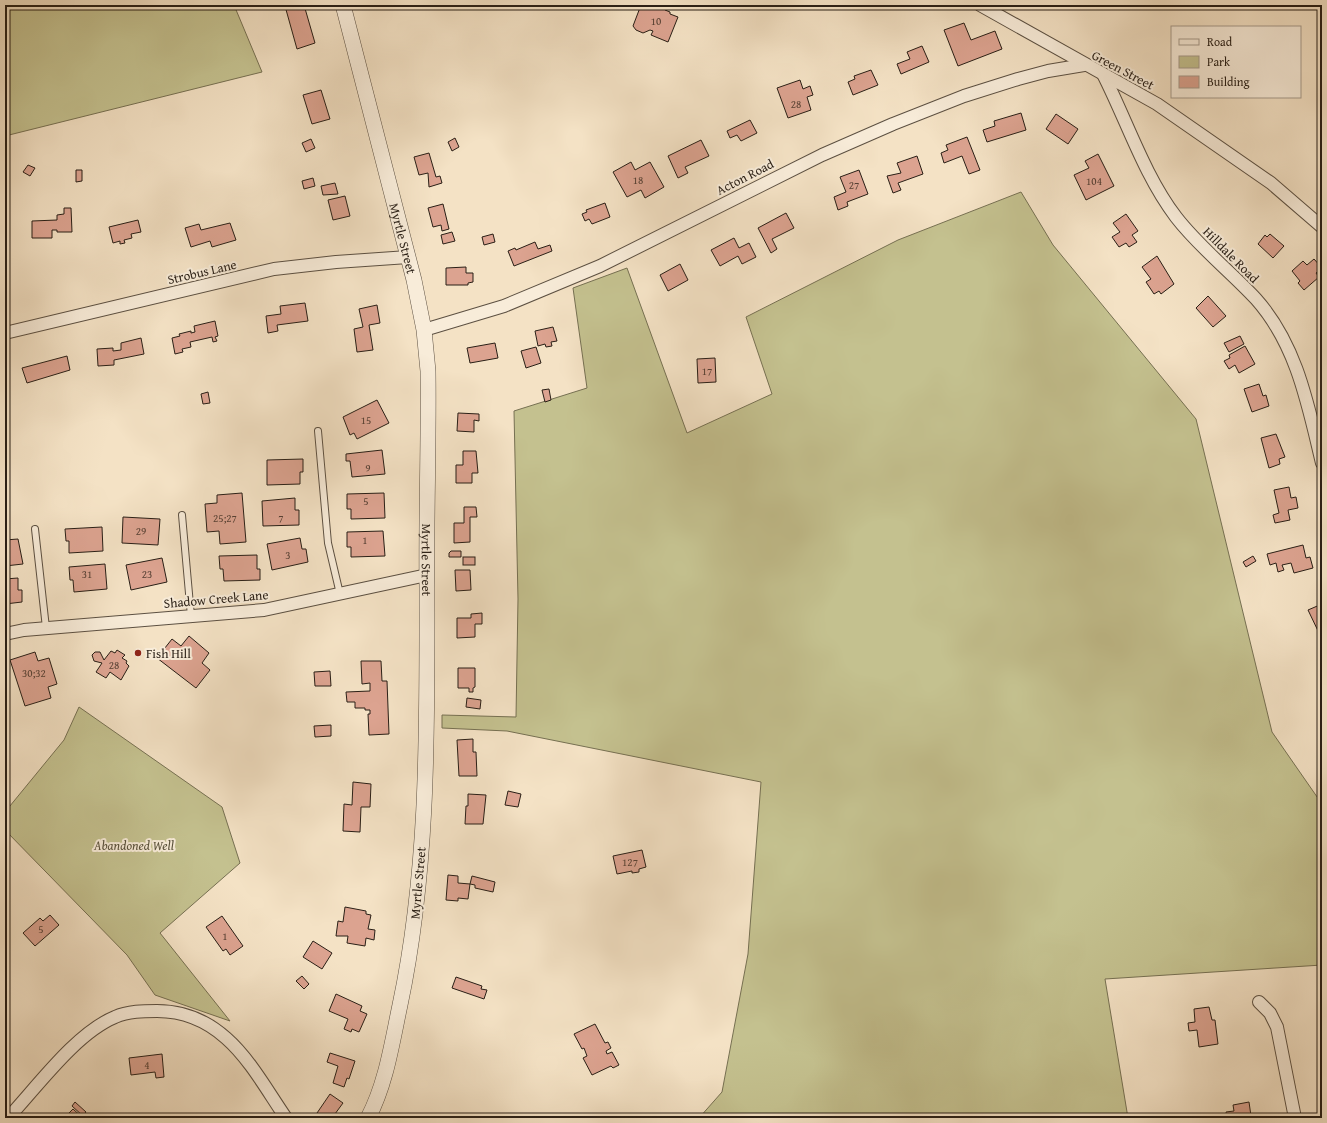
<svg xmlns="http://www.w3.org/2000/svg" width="1327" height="1123" font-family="'Gentium Book Plus',serif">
	<rect width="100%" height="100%" fill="#f4e2c5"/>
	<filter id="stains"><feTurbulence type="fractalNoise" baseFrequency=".005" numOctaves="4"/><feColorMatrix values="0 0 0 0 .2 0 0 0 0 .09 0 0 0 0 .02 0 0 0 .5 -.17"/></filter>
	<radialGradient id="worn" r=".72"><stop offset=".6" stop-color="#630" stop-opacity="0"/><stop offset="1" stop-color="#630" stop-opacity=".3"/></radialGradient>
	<g fill="#c4c18f" stroke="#767052">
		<polygon points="5,5 234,5 262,72 5,136"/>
		<polygon points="1021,192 1053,245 1196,419 1272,732 1322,804 1322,965 1105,979 1128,1118 699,1118 722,1092 748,954 761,782 507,731 442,728 442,715 516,717 518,599 514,411 587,388 573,288 627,268 687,433 772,394 746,317 898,240"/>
		<polygon points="79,707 222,807 240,863 160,933 230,1021 155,995 127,955 5,830 5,812 64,740"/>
	</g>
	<g fill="#dca390" stroke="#291f16">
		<polygon points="289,5 304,5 315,43 297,49 285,6"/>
		<polygon points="641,5 662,5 667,7 665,10 670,12 670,14 678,17 668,42 651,35 653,31 650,30 643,33 636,30 633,26"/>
		<polygon points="964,23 971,40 995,31 1002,49 958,66 944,30"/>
		<polygon points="922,46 929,62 901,74 897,64 910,59 907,52"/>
		<polygon points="871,70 878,85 853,95 848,82 855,79 854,76"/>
		<polygon points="800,80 803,89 810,86 813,95 807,97 811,110 788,118 777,88"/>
		<polygon points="321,90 330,119 312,124 303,95"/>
		<polygon points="1021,113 1026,130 987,142 983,130 995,126 994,121"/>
		<polygon points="1056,114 1078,129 1068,144 1046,129"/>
		<polygon points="750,120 757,133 741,141 737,135 730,138 727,131"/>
		<polygon points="967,137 980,170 969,174 962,156 944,163 941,153 948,150 946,145"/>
		<polygon points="455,138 459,147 452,151 448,142"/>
		<polygon points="311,139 315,148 306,152 302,143"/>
		<polygon points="701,140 709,156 685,167 688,173 678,178 668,156"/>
		<polygon points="429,153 436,177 440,176 442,183 429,187 428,173 419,175 414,157"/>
		<polygon points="1098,154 1114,186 1086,200 1074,175 1089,168 1085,161"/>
		<polygon points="917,156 923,174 898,183 901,190 893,193 887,176 901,173 897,163"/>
		<polygon points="631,162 635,170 650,162 664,187 645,198 641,190 627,197 613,172"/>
		<polygon points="28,165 35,168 30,176 23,172"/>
		<polygon points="76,170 82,170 82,181 76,182"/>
		<polygon points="859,170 868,194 847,202 848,206 838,210 834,197 846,192 840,177"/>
		<polygon points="313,178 315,186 304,189 302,181"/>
		<polygon points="335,183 338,194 323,195 321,186"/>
		<polygon points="345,196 350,216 333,220 328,200"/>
		<polygon points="605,203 610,217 592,224 589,219 585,221 582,214 587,212 586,210"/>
		<polygon points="443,204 449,229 442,231 441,225 433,227 428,208"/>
		<polygon points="64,208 71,208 72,232 57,232 57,230 52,230 52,238 32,238 32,221 57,220 57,215 64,214"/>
		<polygon points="786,213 794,228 772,239 777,249 771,253 758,228"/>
		<polygon points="1126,214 1138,231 1132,235 1137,242 1129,247 1126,243 1119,247 1112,237 1120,232 1113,223"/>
		<polygon points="138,220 141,232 131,234 132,238 124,240 125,243 120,244 120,241 113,243 109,227"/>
		<polygon points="230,223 236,240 212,247 210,241 191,247 185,228 199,224 201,230"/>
		<polygon points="452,232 455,241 443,244 441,235"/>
		<polygon points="493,234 495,242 484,245 482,237"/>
		<polygon points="1270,234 1284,246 1273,258 1258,244 1265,235 1267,237"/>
		<polygon points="734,238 739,248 749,243 756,257 742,264 738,256 720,266 711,250"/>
		<polygon points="535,242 538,249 550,245 552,251 514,266 508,251 515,248 516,250"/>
		<polygon points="1157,256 1174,284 1161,294 1159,291 1154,294 1146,282 1151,279 1142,267"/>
		<polygon points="1314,259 1322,268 1316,273 1319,277 1304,290 1298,283 1300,281 1292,271 1303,261 1307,265"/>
		<polygon points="680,264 688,280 668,291 660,275"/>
		<polygon points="466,267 466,273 473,273 473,282 468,283 468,285 446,285 446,268"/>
		<polygon points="1208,296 1226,316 1213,327 1196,308"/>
		<polygon points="305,303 308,321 277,325 278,331 268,333 266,316 281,314 280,306"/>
		<polygon points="377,305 380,323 369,325 373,350 357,352 354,329 363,327 359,309"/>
		<polygon points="215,321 218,336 215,337 217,341 213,342 212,337 190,342 191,347 182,349 183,352 175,354 172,338 180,336 179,334 191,331 191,333 195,332 194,326"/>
		<polygon points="553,327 557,341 551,342 552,346 546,347 545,344 538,346 535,331"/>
		<polygon points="1240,336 1244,344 1229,352 1224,343"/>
		<polygon points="141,338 144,354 114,360 114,365 98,366 97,349 113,348 113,351 121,350 121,343"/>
		<polygon points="495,343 498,358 470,363 467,348"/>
		<polygon points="1245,346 1255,364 1239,373 1235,365 1229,369 1224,361 1230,358 1229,355"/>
		<polygon points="536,347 541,363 526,368 521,351"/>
		<polygon points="67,356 70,370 27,383 22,368"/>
		<polygon points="715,358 716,382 698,383 697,359"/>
		<polygon points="1259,384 1263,396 1266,395 1269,406 1252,412 1244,389"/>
		<polygon points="549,389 551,400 545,402 542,390"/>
		<polygon points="208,392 210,403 203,404 201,394"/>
		<polygon points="377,400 389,423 357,439 354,433 350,435 343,417"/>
		<polygon points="458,413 479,414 479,421 474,420 474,432 457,431"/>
		<polygon points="1276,434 1285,457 1279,459 1280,464 1269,468 1261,438"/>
		<polygon points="382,450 385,474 352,477 350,461 346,461 346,454"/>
		<polygon points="463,451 476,451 478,473 472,473 472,483 456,483 456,465 463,465"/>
		<polygon points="303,459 303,472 300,472 300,484 267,485 267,460"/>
		<polygon points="1289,487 1291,498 1296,497 1298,508 1288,510 1290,520 1275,523 1273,515 1279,513 1274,490"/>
		<polygon points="242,493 246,542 220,544 219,531 207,532 205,504 217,503 217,495"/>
		<polygon points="384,493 385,518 351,519 351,509 347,509 347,494"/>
		<polygon points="295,498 295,510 299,510 299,525 263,526 262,501"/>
		<polygon points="464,507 476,507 477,517 470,517 470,542 454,543 454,523 464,523"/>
		<polygon points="123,517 160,519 158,545 122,543"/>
		<polygon points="102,527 103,551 69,553 69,541 66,541 65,529"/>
		<polygon points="383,531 385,556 351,557 351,547 347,547 347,532"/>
		<polygon points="300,538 302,549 306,549 308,562 272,570 267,544"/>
		<polygon points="18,539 23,564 5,566 5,540"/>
		<polygon points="1303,545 1306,558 1310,557 1313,568 1294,573 1291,563 1282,565 1284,570 1278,572 1276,563 1270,565 1267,554"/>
		<polygon points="451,551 461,551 461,557 449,557 449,553"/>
		<polygon points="257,555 257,569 260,569 260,580 224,581 223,569 220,569 219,556"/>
		<polygon points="1253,556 1256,561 1246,567 1243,562"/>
		<rect x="463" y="557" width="12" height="8"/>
		<polygon points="162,558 167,582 131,590 126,565"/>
		<polygon points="105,564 107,589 74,592 73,580 70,580 69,567"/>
		<polygon points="455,570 470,570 471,590 456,591"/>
		<polygon points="18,578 18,590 22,590 22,602 5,604 5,579"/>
		<polygon points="1322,604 1322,633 1320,635 1308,610"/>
		<polygon points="482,613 482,624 475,624 475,637 457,638 457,618 471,618 471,614"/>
		<polygon points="189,636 209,653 202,663 210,670 196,688 157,658 172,639 181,646"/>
		<polygon points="117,650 125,655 122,658 127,661 126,663 129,666 121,680 110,672 106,678 96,672 102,663 94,661 92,655 95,652 100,652 104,660 111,651 115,653"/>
		<polygon points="35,652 38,661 49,658 57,684 48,687 51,698 25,706 10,660"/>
		<polygon points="361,661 381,661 382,681 387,681 389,734 369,735 368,714 370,714 370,710 365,710 365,708 355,708 355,702 347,702 346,692 370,691 370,683 362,684"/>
		<polygon points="458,668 475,668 475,687 473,688 473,692 469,692 469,688 458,688"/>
		<polygon points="330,671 331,686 315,686 314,672"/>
		<polygon points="467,698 481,700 480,709 466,707"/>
		<polygon points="331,725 331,736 315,737 314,726"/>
		<polygon points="473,739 473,752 476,752 477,776 459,776 457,740"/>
		<polygon points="353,782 371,784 370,807 361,807 360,832 343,831 344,804 352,805"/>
		<polygon points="508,791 521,794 518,807 505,805"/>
		<polygon points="468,794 486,795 483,824 465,824 466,806 468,806"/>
		<polygon points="642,850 646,867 639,869 639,872 632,873 632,871 617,874 613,856"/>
		<polygon points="448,875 458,876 458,883 470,884 468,899 458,898 458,901 446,900"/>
		<polygon points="472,876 495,882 493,892 475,888 475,885 470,884"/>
		<polygon points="345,907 366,911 366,914 371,915 368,929 375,930 374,940 366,938 365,946 347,943 348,936 336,936 338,921 343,922"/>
		<polygon points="50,915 59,925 35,946 23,933 40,918 43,921"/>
		<polygon points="222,916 243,946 230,955 226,949 223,951 206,927"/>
		<polygon points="313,941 332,953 322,969 303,957"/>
		<polygon points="302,976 309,984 304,989 296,981"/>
		<polygon points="456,977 482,986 481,989 487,990 484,999 452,988"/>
		<polygon points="336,994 362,1006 360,1011 367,1014 359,1032 352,1029 351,1032 344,1029 348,1019 329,1011"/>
		<polygon points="1209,1007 1212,1020 1215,1020 1218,1044 1199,1047 1197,1030 1189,1031 1188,1023 1195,1022 1194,1009"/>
		<polygon points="595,1024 605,1043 608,1042 611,1048 606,1051 607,1054 612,1052 619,1065 613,1068 611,1066 592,1075 583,1058 587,1056 584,1048 582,1049 574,1034"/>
		<polygon points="330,1053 355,1061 349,1079 347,1078 344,1087 333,1083 338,1066 327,1062"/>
		<polygon points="162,1054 164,1077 156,1078 155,1072 131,1075 129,1058"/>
		<polygon points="330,1094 343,1103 332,1118 325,1115 323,1118 317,1113"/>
		<polygon points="75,1102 86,1112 83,1116 72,1106"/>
		<polygon points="1249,1102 1251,1116 1255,1115 1255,1118 1227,1118 1226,1112 1234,1111 1233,1105"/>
		<polygon points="73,1109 83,1118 64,1118"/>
	</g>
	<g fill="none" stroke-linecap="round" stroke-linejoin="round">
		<g stroke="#5c5042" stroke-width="8">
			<g id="service">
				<polyline points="318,431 328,543 340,594"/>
				<polyline points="182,515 191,616"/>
				<polyline points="35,529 46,628"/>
			</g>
		</g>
		<g stroke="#5c5042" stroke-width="14">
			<g id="minor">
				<polyline points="980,5 1157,104 1271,183 1322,227"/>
				<path d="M1103,74C1127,121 1144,175 1176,217C1199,247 1230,271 1256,299C1297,345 1308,405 1322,463"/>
				<polyline points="424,330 504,306 600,266 822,155 893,124 964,96 1018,79 1048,71 1084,65"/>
				<polyline points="5,333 274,269 336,262 408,257"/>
				<polyline points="5,634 24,630 264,610 427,575"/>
				<polyline points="1259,1002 1270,1013 1277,1027 1295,1118"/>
				<path d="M8,1118C37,1087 76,1033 115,1017C128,1011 144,1011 157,1011C183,1011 207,1021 226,1038C250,1059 268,1092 286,1118"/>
			</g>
		</g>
		<g stroke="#5c5042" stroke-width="16">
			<g id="tertiary">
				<path id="s1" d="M343,5L414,280L424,330L428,371C429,443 426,515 427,587C427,727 429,868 400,1005C392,1043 386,1084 368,1118"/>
			</g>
		</g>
		<use href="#service" stroke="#f8ecd9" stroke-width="6"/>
		<use href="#minor" stroke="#f8ecd9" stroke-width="12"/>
		<use href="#tertiary" stroke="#f8ecd9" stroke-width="15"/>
	</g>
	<circle fill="#8f2418" stroke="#f8ecd9" stroke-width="1.5" cx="138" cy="653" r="4"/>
	<g text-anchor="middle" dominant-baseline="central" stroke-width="4" stroke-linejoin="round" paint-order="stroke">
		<g font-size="11" fill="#564034">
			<text x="656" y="21">10</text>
			<text x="796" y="104">28</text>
			<text x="638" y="180">18</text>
			<text x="1094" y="181">104</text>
			<text x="854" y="185">27</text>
			<text x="707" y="371">17</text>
			<text x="366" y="420">15</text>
			<text x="368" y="468">9</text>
			<text x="366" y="501">5</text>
			<text x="225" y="518">25;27</text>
			<text x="281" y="518">7</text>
			<text x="141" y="531">29</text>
			<text x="365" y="540">1</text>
			<text x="288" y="555">3</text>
			<text x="87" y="574">31</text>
			<text x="147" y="574">23</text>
			<text x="114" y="665">28</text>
			<text x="34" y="673">30;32</text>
			<text x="630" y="862">127</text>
			<text x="41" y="929">5</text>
			<text x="225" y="936">1</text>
			<text x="147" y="1065">4</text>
		</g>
		<g font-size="13" fill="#291f16" stroke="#f8ecd9">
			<text transform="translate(1123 70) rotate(28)">Green Street</text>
			<text transform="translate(745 177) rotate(-27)">Acton Road</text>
			<text stroke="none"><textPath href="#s1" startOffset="241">Myrtle Street</textPath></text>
			<text transform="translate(1231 255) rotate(45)">Hilldale Road</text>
			<text transform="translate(202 272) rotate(-13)">Strobus Lane</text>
			<text stroke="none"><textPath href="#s1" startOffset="565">Myrtle Street</textPath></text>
			<text transform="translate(216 599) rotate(-5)">Shadow Creek Lane</text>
			<text transform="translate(418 883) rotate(-85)">Myrtle Street</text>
		</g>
		<g font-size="13" fill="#291f16" stroke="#f8ecd9" text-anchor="start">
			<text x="146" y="653">Fish Hill</text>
		</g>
		<g font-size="13" font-style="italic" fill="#58503a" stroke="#f8ecd9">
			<text x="134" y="845">Abandoned Well</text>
		</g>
	</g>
	<rect width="1327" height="1123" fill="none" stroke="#f4e2c5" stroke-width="20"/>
	<rect x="6" y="6" width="1315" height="1111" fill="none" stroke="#291f16" stroke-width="2"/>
	<rect x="10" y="10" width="1307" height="1103" fill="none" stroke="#291f16"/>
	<rect x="1171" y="26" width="130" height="72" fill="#f8ecd9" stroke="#a59a8b"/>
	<rect x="1179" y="39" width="20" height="6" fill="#f8ecd9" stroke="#a59a8b"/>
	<text x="1207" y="46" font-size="12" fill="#291f16">Road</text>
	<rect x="1179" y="56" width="20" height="12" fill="#c4c18f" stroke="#a59a8b"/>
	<text x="1207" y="66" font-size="12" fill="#291f16">Park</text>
	<rect x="1179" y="76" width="20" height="12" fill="#dca390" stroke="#a59a8b"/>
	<text x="1207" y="86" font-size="12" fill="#291f16">Building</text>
	<rect width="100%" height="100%" filter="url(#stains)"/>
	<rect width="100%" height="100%" fill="url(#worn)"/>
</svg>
